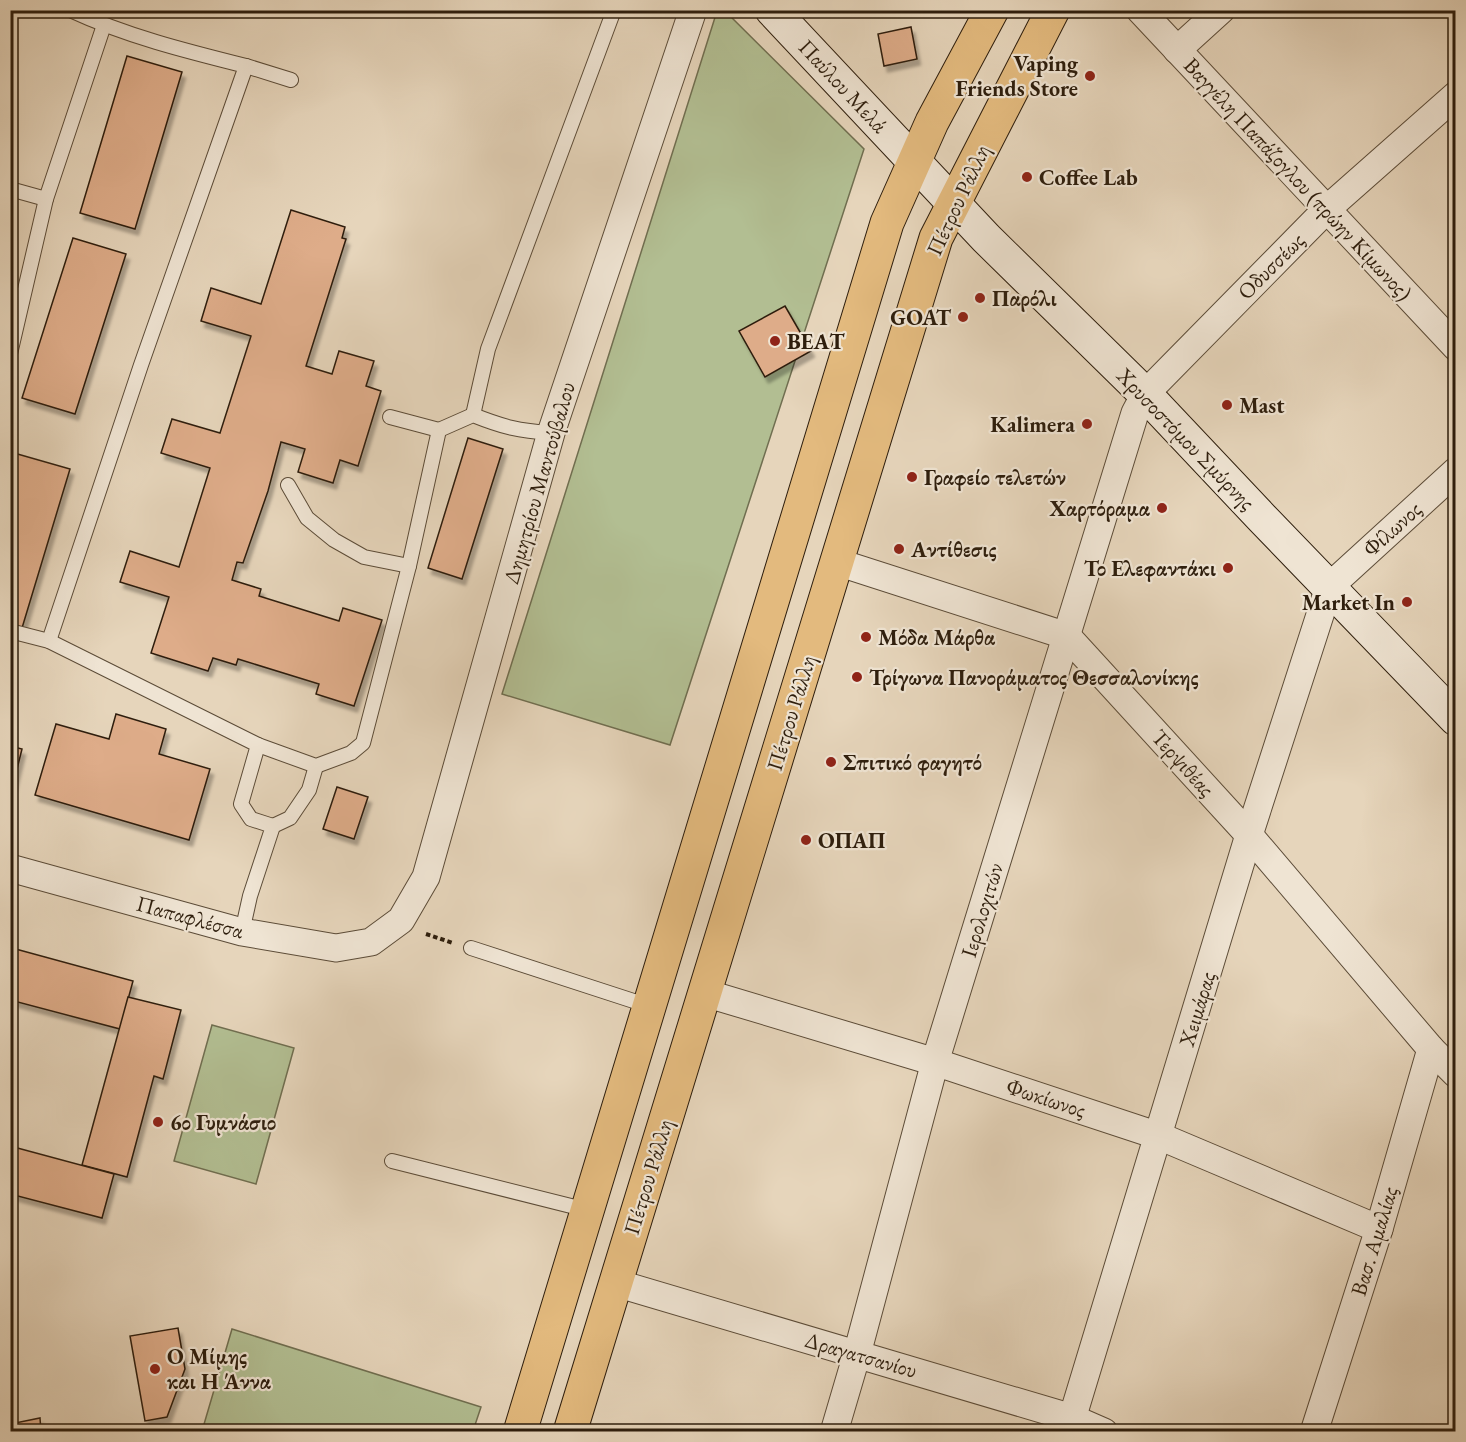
<svg xmlns="http://www.w3.org/2000/svg" width="1466" height="1442" font-family="'EB Garamond',serif">
	<defs>
		<filter id="shadow"><feDropShadow dx="3.5" dy="6" stdDeviation="1.5" flood-color="#0004"/></filter>
	</defs>
	<rect width="100%" height="100%" fill="#e6d5bb"/>
	<filter id="stains"><feTurbulence type="fractalNoise" baseFrequency=".00333" numOctaves="4"/><feColorMatrix values="0 0 0 0 .2 0 0 0 0 .09 0 0 0 0 .02 0 0 0 .5 -.17"/></filter>
	<radialGradient id="worn" r=".72"><stop offset=".6" stop-color="#630" stop-opacity="0"/><stop offset="1" stop-color="#630" stop-opacity=".3"/></radialGradient>
	<g fill="#b2be92" stroke="#706e50" stroke-width="1.5">
		<polygon points="717,11 725,11 864,149 670,745 502,694"/>
		<polygon points="212,1025 294,1048 256,1184 174,1161"/>
		<polygon points="232,1329 481,1407 473,1431 202,1431"/>
	</g>
	<g fill="#deac89" stroke="#2e1e0d" stroke-width="1.5" filter="url(#shadow)">
		<polygon points="911,27 917,59 884,66 878,34"/>
		<polygon points="127,56 182,72 135,229 80,213"/>
		<polygon points="291,210 345,227 342,238 346,239 306,366 332,374 339,351 374,361 366,386 381,391 358,466 340,460 333,483 298,472 305,449 281,442 268,491 243,563 237,562 232,580 261,589 259,596 339,621 343,608 382,620 354,706 316,694 319,684 238,659 236,665 213,658 208,671 151,653 169,597 120,582 130,551 179,567 210,468 161,453 172,419 220,433 251,336 201,321 211,288 261,304"/>
		<polygon points="73,238 126,254 75,414 22,398"/>
		<polygon points="785,306 811,351 765,377 739,331"/>
		<polygon points="468,438 503,449 462,579 428,568"/>
		<polygon points="14,453 70,469 22,628 10,625 10,466"/>
		<polygon points="116,714 166,729 159,754 210,769 189,840 35,795 56,724 109,739"/>
		<polygon points="10,746 22,749 13,785 10,784"/>
		<polygon points="337,787 368,797 354,839 323,829"/>
		<polygon points="12,948 133,981 120,1029 10,1000 10,956"/>
		<polygon points="128,997 181,1010 163,1079 154,1076 127,1177 82,1165"/>
		<polygon points="10,1146 114,1174 102,1218 10,1194"/>
		<polygon points="178,1328 185,1369 167,1417 145,1421 130,1336"/>
		<polygon points="40,1418 41,1432 10,1432 10,1424"/>
	</g>
	<g fill="none" stroke-linecap="round" stroke-linejoin="round">
		<g stroke="#5c4c38" stroke-width="16">
			<g id="lane">
				<polyline points="246,66 291,80"/>
				<polyline points="10,189 46,199"/>
				<polyline points="10,354 46,199 104,25"/>
				<polyline points="473,415 488,349 614,10"/>
				<polyline points="390,417 439,430"/>
				<polyline points="288,485 307,518 334,540 364,557 409,566"/>
				<polyline points="10,631 49,641 258,745 241,804 251,819 273,826 250,896 242,932"/>
				<path d="M49,641L141,365L246,66C186,51 126,36 70,10"/>
				<path d="M258,745L316,766L351,753L363,743L409,566L439,430L473,415C503,427 519,431 551,433"/>
				<polyline points="273,826 290,818 309,790 316,766"/>
				<polyline points="471,948 649,1006"/>
				<polyline points="392,1161 587,1210"/>
			</g>
		</g>
		<g stroke="#5c4c38" stroke-width="29">
			<g id="street">
				<polyline points="1140,10 1456,347"/>
				<polyline points="1177,50 1221,10"/>
				<polyline points="837,562 1067,636 1249,835 1431,1049 1456,1074"/>
				<polyline points="10,868 242,932 336,948 371,942 401,920 426,877 551,433 693,10"/>
				<polyline points="705,993 935,1062 1159,1136 1379,1229"/>
				<polyline points="616,1283 1072,1418 1104,1432"/>
				<polyline points="834,1432 857,1354 935,1062 1135,413 1145,394 1327,209 1456,95"/>
				<polyline points="1068,1432 1249,835 1329,587 1456,471"/>
				<polyline points="1314,1432 1379,1229 1431,1049"/>
			</g>
		</g>
		<g stroke="#2e1e0d" stroke-width="35">
			<polyline id="secondary" points="772,10 986,238 1145,394 1262,518 1456,719"/>
		</g>
		<g stroke="#2e1e0d" stroke-width="35">
			<g id="primary">
				<polyline points="520,1432 887,223 932,122 992,10"/>
				<polyline points="570,1432 936,238 1053,10"/>
			</g>
		</g>
		<polyline stroke="#2e1e0d" stroke-width="4" stroke-dasharray="4.5 3" stroke-linecap="butt" points="426,934 453,943"/>
		<use href="#lane" stroke="#efe4d3" stroke-width="14"/>
		<use href="#street" stroke="#efe4d3" stroke-width="27"/>
		<use href="#secondary" stroke="#efe4d3" stroke-width="33"/>
		<use href="#primary" stroke="#e3ba7e" stroke-width="33"/>
	</g>
	<g fill="#8f2418" stroke="#efe4d3" stroke-width="2">
		<circle cx="1090" cy="76" r="6"/>
		<circle cx="1027" cy="177" r="6"/>
		<circle cx="980" cy="298" r="6"/>
		<circle cx="963" cy="317" r="6"/>
		<circle cx="775" cy="341" r="6"/>
		<circle cx="1227" cy="405" r="6"/>
		<circle cx="1087" cy="424" r="6"/>
		<circle cx="912" cy="477" r="6"/>
		<circle cx="1162" cy="508" r="6"/>
		<circle cx="899" cy="549" r="6"/>
		<circle cx="1228" cy="568" r="6"/>
		<circle cx="1407" cy="602" r="6"/>
		<circle cx="866" cy="637" r="6"/>
		<circle cx="857" cy="677" r="6"/>
		<circle cx="831" cy="762" r="6"/>
		<circle cx="806" cy="840" r="6"/>
		<circle cx="158" cy="1122" r="6"/>
		<circle cx="155" cy="1369" r="6"/>
	</g>
	<g text-anchor="middle" dominant-baseline="central" stroke-width="4.5" stroke-linejoin="round" paint-order="stroke">
		<g font-size="22" font-weight="bold" fill="#2e1e0d" stroke="#efe4d3" text-anchor="start">
			<text x="1078" y="63" text-anchor="end">Vaping<tspan x="1078" dy="25">Friends Store</tspan></text>
			<text x="1039" y="177">Coffee Lab</text>
			<text x="992" y="298">Παρόλι</text>
			<text x="951" y="317" text-anchor="end">GOAT</text>
			<text x="787" y="341">ΒΕΑΤ</text>
			<text x="1239" y="405">Mast</text>
			<text x="1075" y="424" text-anchor="end">Kalimera</text>
			<text x="924" y="477">Γραφείο τελετών</text>
			<text x="1150" y="508" text-anchor="end">Χαρτόραμα</text>
			<text x="911" y="549">Αντίθεσις</text>
			<text x="1216" y="568" text-anchor="end">Το Ελεφαντάκι</text>
			<text x="1395" y="602" text-anchor="end">Market In</text>
			<text x="878" y="637">Μόδα Μάρθα</text>
			<text x="869" y="677">Τρίγωνα Πανοράματος Θεσσαλονίκης</text>
			<text x="843" y="762">Σπιτικό φαγητό</text>
			<text x="818" y="840">ΟΠΑΠ</text>
			<text x="170" y="1122">6ο Γυμνάσιο</text>
			<text x="167" y="1356">Ο Μίμης<tspan x="167" dy="25">και Η Άννα</tspan></text>
		</g>
		<g font-size="22" fill="#2e1e0d" stroke="#efe4d3">
			<text transform="translate(843 86) rotate(47)">Παύλου Μελά</text>
			<text transform="translate(1298 179) rotate(47)">Βαγγέλη Παπάζογλου (πρώην Κίμωνος)</text>
			<text transform="translate(958 200) rotate(-65)">Πέτρου Ράλλη</text>
			<text transform="translate(1271 266) rotate(-45)">Οδυσσέως</text>
			<text transform="translate(1186 439) rotate(46)">Χρυσοστόμου Σμύρνης</text>
			<text transform="translate(539 483) rotate(-74)">Δημητρίου Μαντούβαλου</text>
			<text transform="translate(1392 529) rotate(-42)">Φίλωνος</text>
			<text transform="translate(791 713) rotate(-73)">Πέτρου Ράλλη</text>
			<text transform="translate(1183 763) rotate(48)">Τερψιθέας</text>
			<text transform="translate(982 910) rotate(-73)">Ιερολοχιτών</text>
			<text transform="translate(190 917) rotate(15)">Παπαφλέσσα</text>
			<text transform="translate(1197 1009) rotate(-73)">Χειμάρας</text>
			<text transform="translate(1046 1098) rotate(18)">Φωκίωνος</text>
			<text transform="translate(648 1177) rotate(-73)">Πέτρου Ράλλη</text>
			<text transform="translate(1374 1241) rotate(-73)">Βασ. Αμαλίας</text>
			<text transform="translate(861 1355) rotate(16)">Δραγατσανίου</text>
		</g>
	</g>
	<rect width="1466" height="1442" fill="none" stroke="#e6d5bb" stroke-width="36"/>
	<rect x="12" y="12" width="1442" height="1418" fill="none" stroke="#2e1e0d" stroke-width="3"/>
	<rect x="18" y="18" width="1430" height="1406" fill="none" stroke="#2e1e0d" stroke-width="1.5"/>
	<rect width="100%" height="100%" filter="url(#stains)"/>
	<rect width="100%" height="100%" fill="url(#worn)"/>
</svg>
